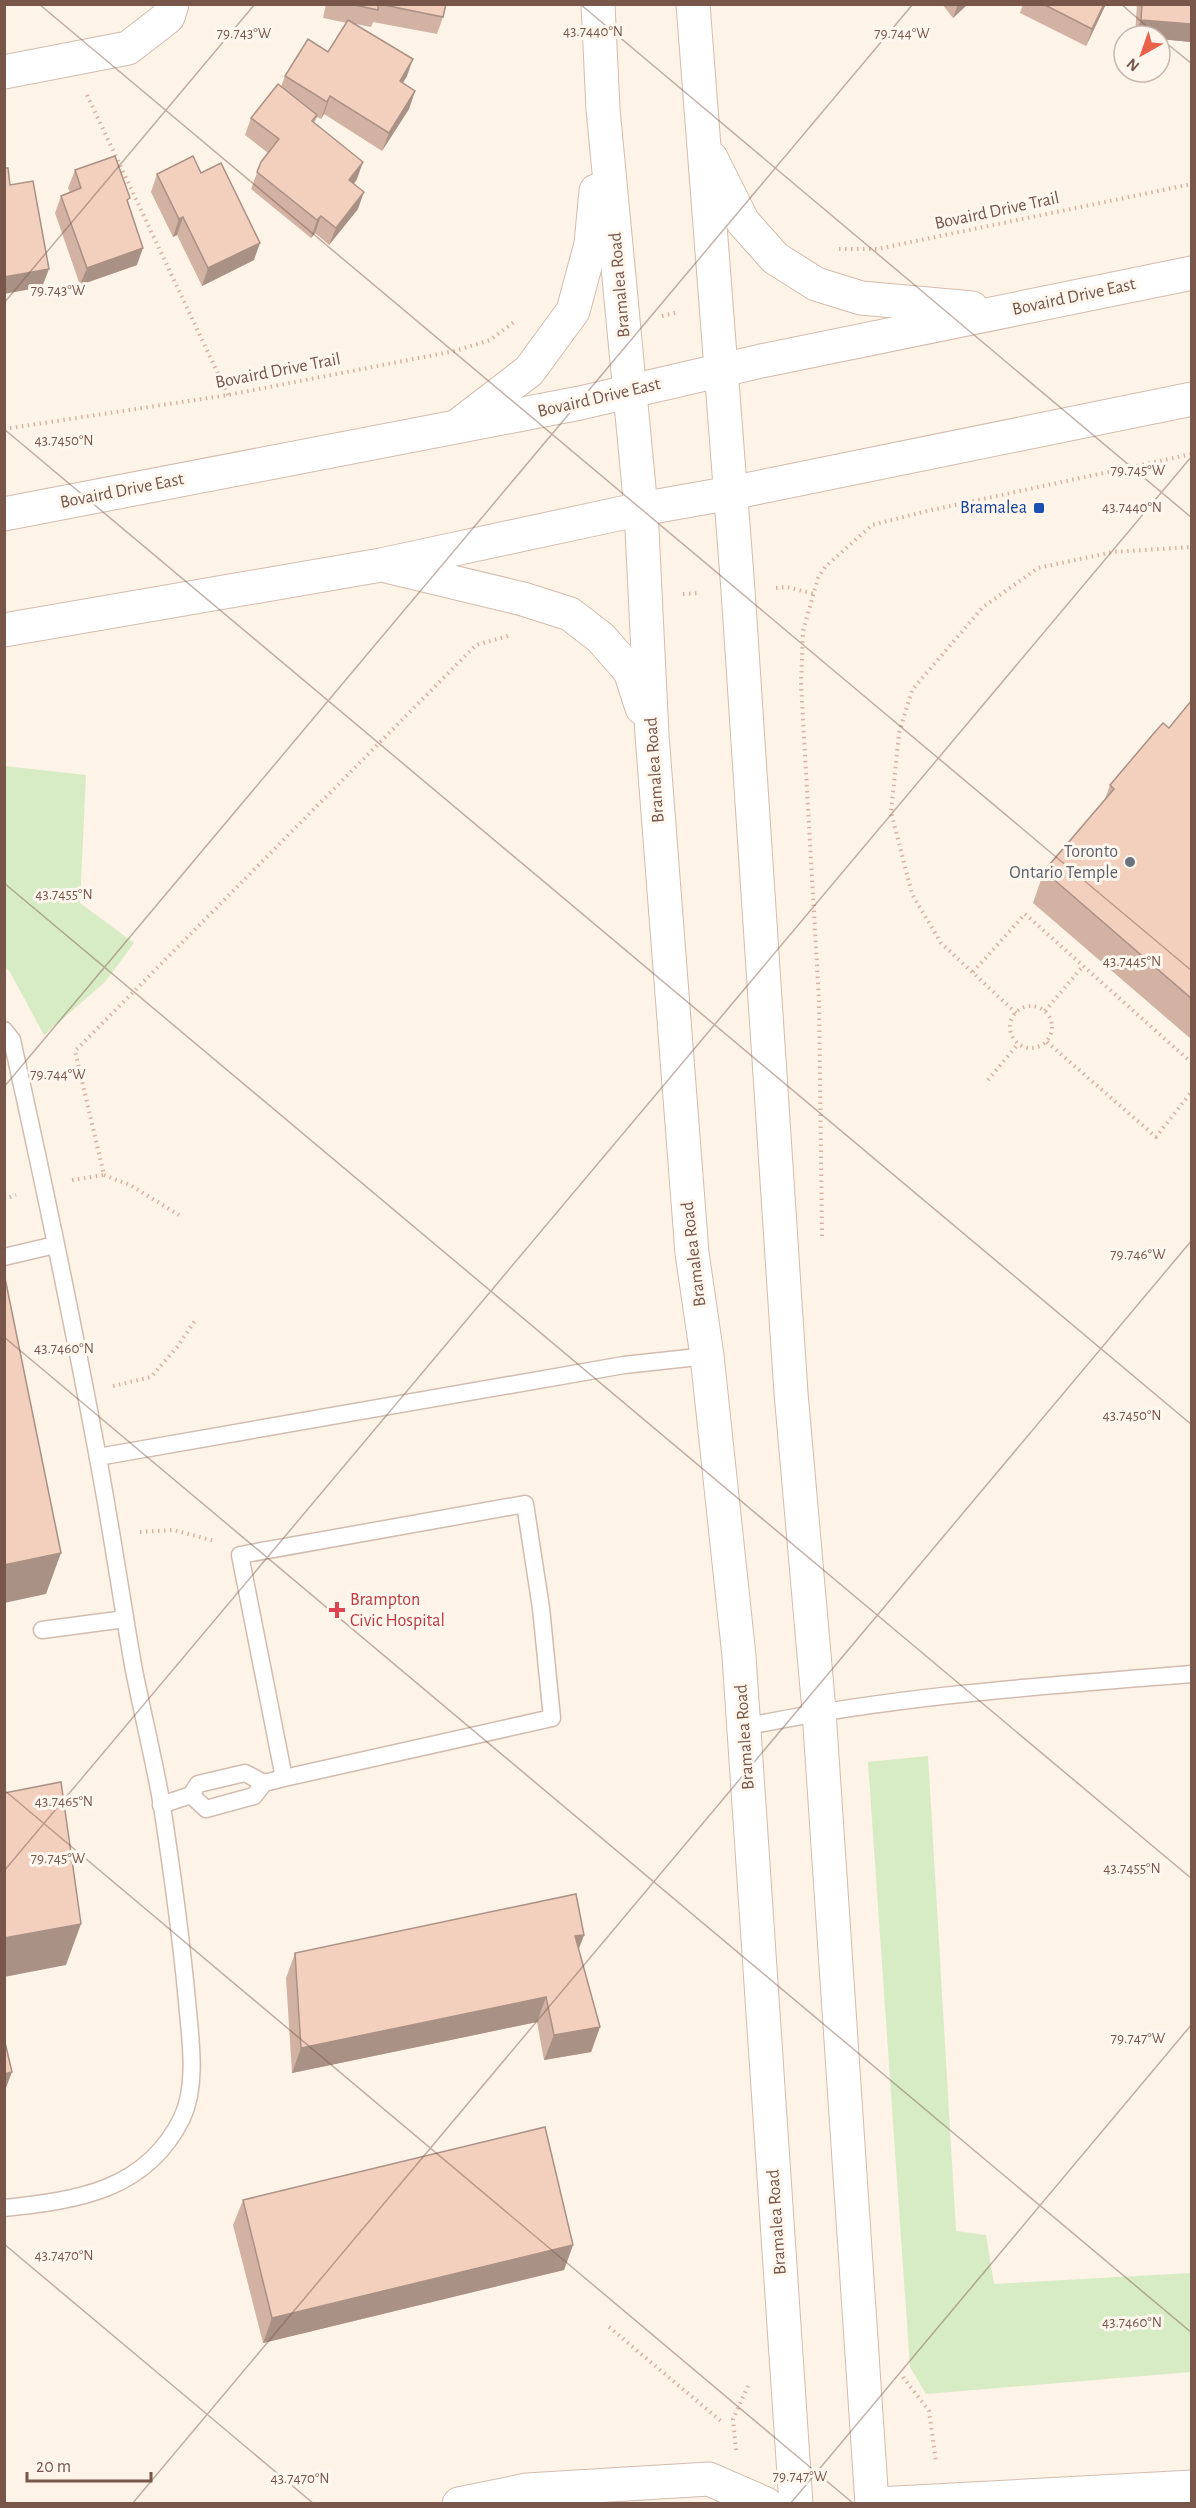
<svg xmlns="http://www.w3.org/2000/svg" width="1196" height="2508" font-family="'Alegreya Sans',sans-serif">
	<rect width="100%" height="100%" fill="#fdf3e7"/>
	<g fill="#d7ebc5">
		<polygon points="5,766 86,775 80,903 134,943 105,982 44,1035 10,972 5,967"/>
		<polygon points="928,1756 956,2231 986,2235 994,2284 1191,2273 1191,2372 926,2394 910,2367 868,1762"/>
	</g>
	<g fill="none" stroke-linecap="round" stroke-linejoin="round">
		<g stroke="#d2bcaf" stroke-width="19">
			<g id="service">
				<path d="M4,1030L12,1040C43,1179 72,1318 98,1458C111,1527 121,1596 133,1665C142,1712 154,1759 162,1806C172,1871 181,1936 187,2001C190,2037 198,2084 182,2118C146,2191 78,2200 4,2208"/>
				<polyline points="4,1257 55,1245"/>
				<polyline points="98,1457 624,1365 707,1356"/>
				<polyline points="42,1630 125,1619"/>
				<path d="M744,1727C892,1696 1041,1686 1192,1674"/>
				<polyline points="191,1795 206,1809 254,1796 264,1783 284,1778 552,1718 541,1608 525,1504 240,1555 284,1778"/>
				<polyline points="161,1805 191,1795 198,1784 245,1773 264,1783"/>
			</g>
		</g>
		<g stroke="#d2bcaf" stroke-width="35">
			<polyline id="minor" points="4,72 128,48 168,17 172,4"/>
		</g>
		<g stroke="#d2bcaf" stroke-width="35">
			<g id="tertiary">
				<polyline points="459,2504 527,2490 709,2479 766,2504"/>
				<polyline points="878,2504 1192,2487"/>
			</g>
		</g>
		<g stroke="#d5bbac" stroke-width="35">
			<g id="secondary">
				<polyline points="598,4 603,109 641,509 652,735 692,1253 707,1356 739,1656 796,2504"/>
				<polyline points="693,4 738,590 791,1393 819,1711 872,2504"/>
				<polyline points="711,158 743,222 775,258 816,284 861,298 972,308"/>
				<polyline points="460,424 529,371 573,311 591,244 596,191"/>
				<polyline points="4,514 580,403 761,361 1192,273"/>
				<polyline points="390,567 523,599 570,614 601,638 630,671 642,708"/>
				<polyline points="4,630 381,565 641,509 731,493 1192,399"/>
			</g>
		</g>
		<g stroke="#d8b2a1" stroke-width="4" stroke-dasharray="1.5 4.5" stroke-linecap="butt">
			<polyline points="87,95 228,395"/>
			<polyline points="839,249 877,249 1192,184"/>
			<polyline points="662,316 678,312"/>
			<polyline points="4,429 228,395 455,351 490,340 514,322"/>
			<polyline points="776,588 787,587 814,594"/>
			<polyline points="683,594 700,593"/>
			<polyline points="973,972 1025,914 1192,1063"/>
			<circle cx="1031" cy="1027" r="21"/>
			<polyline points="1045,1011 1083,966"/>
			<polyline points="1016,1013 941,943 912,894 891,812 899,733 912,690 983,607 1038,568 1113,552 1192,547"/>
			<polyline points="1047,1042 1156,1137 1192,1091"/>
			<polyline points="988,1080 1018,1044"/>
			<polyline points="104,1175 130,1185 179,1215"/>
			<polyline points="72,1180 104,1175 75,1051 476,645 508,636"/>
			<polyline points="4,1199 16,1195"/>
			<polyline points="822,1236 819,1001 801,684 803,631 818,578 825,567 872,525 927,511 1192,454"/>
			<polyline points="113,1386 151,1377 177,1347 197,1318"/>
			<polyline points="140,1532 173,1530 215,1541"/>
			<polyline points="609,2327 722,2422"/>
			<polyline points="903,2377 929,2411 936,2462"/>
			<polyline points="736,2450 733,2419 748,2386"/>
		</g>
		<use href="#service" stroke="#fff" stroke-width="16"/>
		<use href="#minor" stroke="#fff" stroke-width="33"/>
		<use href="#tertiary" stroke="#fff" stroke-width="33"/>
		<use href="#secondary" stroke="#fff" stroke-width="33"/>
	</g>
	<g fill="#d1b2a3">
		<polygon points="326,4 446,4 443,17 437,34 373,22 371,27 356,24 407,76 403,83 415,91 409,109 382,151 324,114 321,119 317,117 314,123 357,179 354,184 358,209 329,245 315,233 311,238 251,189 261,162 268,153 245,135 251,118 281,87 285,76 328,52 347,23 323,18"/>
		<polygon points="942,4 968,4 953,18"/>
		<polygon points="1023,4 1106,4 1086,46 1020,13"/>
		<polygon points="1137,4 1191,4 1191,42 1160,39 1160,36 1135,36"/>
		<polygon points="75,170 128,203 137,265 80,285 55,213 61,196 70,192 68,188"/>
		<polygon points="201,173 254,260 202,286 177,235 173,237 151,192 157,174"/>
		<polygon points="1191,701 1191,1039 1033,903 1044,871 1104,802 1110,785 1169,728"/>
		<polygon points="584,1935 579,1949 600,2027 591,2052 544,2060 537,2022 292,2073 286,1978 295,1953"/>
		<polygon points="243,2200 573,2245 564,2270 263,2343 233,2225"/>
	</g>
	<g fill="#aa9185">
		<polygon points="958,4 968,4 953,18"/>
		<polygon points="1104,4 1106,4 1086,46 1092,29"/>
		<polygon points="1141,20 1191,24 1191,42 1160,39 1160,36 1135,36"/>
		<polygon points="413,59 407,76 393,98 400,81"/>
		<polygon points="415,91 409,109 382,151 389,133"/>
		<polygon points="330,96 324,114 321,119 327,102"/>
		<polygon points="363,162 357,179 343,197 349,180"/>
		<polygon points="364,192 358,209 329,245 336,228"/>
		<polygon points="321,216 315,233 311,238 317,220"/>
		<polygon points="183,217 177,235 173,237 179,219"/>
		<polygon points="260,243 254,260 202,286 208,268"/>
		<polygon points="143,248 137,265 80,285 87,268"/>
		<polygon points="49,269 42,287 4,294 4,277"/>
		<polygon points="61,1553 46,1594 4,1603 4,1565"/>
		<polygon points="81,1924 66,1965 4,1977 4,1938"/>
		<polygon points="584,1935 574,1960 575,1936"/>
		<polygon points="546,1997 537,2022 292,2073 301,2048"/>
		<polygon points="600,2027 591,2052 544,2060 554,2035"/>
		<polygon points="12,2072 4,2093 4,2074"/>
		<polygon points="573,2245 564,2270 263,2343 272,2318"/>
	</g>
	<g fill="#f3cfbe" stroke="#aa9185" stroke-width="1.5">
		<polygon points="350,4 378,4 378,10"/>
		<polygon points="379,4 446,4 443,17"/>
		<polygon points="1043,4 1104,4 1092,29"/>
		<polygon points="1142,4 1191,4 1191,24 1141,20"/>
		<polygon points="348,20 413,59 400,81 415,91 389,133 330,96 327,102 285,76 308,39 328,52"/>
		<polygon points="278,84 317,115 312,121 363,162 349,180 364,192 336,228 321,216 317,220 257,172 261,162 279,139 251,118"/>
		<polygon points="115,156 130,198 127,200 143,248 87,268 61,196 81,188 75,170"/>
		<polygon points="193,156 201,173 221,163 260,243 208,268 183,217 179,219 157,174"/>
		<polygon points="4,168 8,168 10,185 33,181 49,269 4,277"/>
		<polygon points="1191,701 1191,998 1044,871 1114,789 1110,785 1154,733 1163,723 1169,728"/>
		<polygon points="4,1273 61,1553 4,1565"/>
		<polygon points="61,1782 81,1924 4,1938 4,1793"/>
		<polygon points="576,1894 584,1935 575,1936 600,2027 554,2035 546,1997 301,2048 295,1953"/>
		<polygon points="4,2038 12,2072 4,2074"/>
		<polygon points="545,2127 573,2245 272,2318 243,2200"/>
	</g>
	<path fill="none" stroke="#78574a" stroke-width="1.5" stroke-opacity="0.45" d="M39,4L1192,971M580,4L1192,518M1121,4L1158,36M1160,38L1192,64M4,303L255,4M4,429L1192,1425M4,883L1192,1879M4,1087L913,4M4,1337L1192,2333M4,1790L854,2504M4,1871L1192,456M4,2244L314,2504M132,2504L1192,1240M790,2504L1192,2024"/>
	<rect fill="#1a4fb4" stroke="#fff7ee" stroke-width="2" x="1033" y="502" width="12" height="12" rx="3"/>
	<circle fill="#6b7280" stroke="#fff7ee" stroke-width="2" cx="1130" cy="862" r="6"/>
	<path fill="#e0444e" stroke="#fff7ee" stroke-width="2" d="M334 1601h6v6h6v6h-6v6h-6v-6h-6v-6h6z"/>
	<g text-anchor="middle" dominant-baseline="central" stroke-width="6" stroke-linejoin="round" paint-order="stroke">
		<g font-size="18" fill="#78574a" stroke="#fff7ee">
			<text transform="translate(997 211) rotate(-12)">Bovaird Drive Trail</text>
			<text transform="translate(620 285) rotate(-95)">Bramalea Road</text>
			<text transform="translate(1074 297) rotate(-12)">Bovaird Drive East</text>
			<text transform="translate(278 371) rotate(-11)">Bovaird Drive Trail</text>
			<text transform="translate(599 398) rotate(-13)">Bovaird Drive East</text>
			<text transform="translate(122 491) rotate(-11)">Bovaird Drive East</text>
			<text transform="translate(655 770) rotate(-94)">Bramalea Road</text>
			<text transform="translate(694 1254) rotate(-97)">Bramalea Road</text>
			<text transform="translate(745 1737) rotate(-94)">Bramalea Road</text>
			<text transform="translate(777 2222) rotate(-94)">Bramalea Road</text>
		</g>
		<g font-size="18" fill="#164399" stroke="#fff7ee" text-anchor="end">
			<text x="1027" y="508">Bramalea</text>
		</g>
		<g font-size="18" fill="#5b616d" stroke="#fff7ee" text-anchor="end">
			<text x="1118" y="852">Toronto<tspan x="1118" dy="21">Ontario Temple</tspan></text>
		</g>
		<g font-size="18" fill="#be3a42" stroke="#fff7ee" text-anchor="start">
			<text x="350" y="1600">Brampton<tspan x="350" dy="21">Civic Hospital</tspan></text>
		</g>
	</g>
	<g font-size="15" text-anchor="middle" fill="#78574a" stroke="#fff7ee" stroke-width="6" stroke-linejoin="round" paint-order="stroke">
		<text x="593" y="36">43.7440°N</text>
		<text x="244" y="38">79.743°W</text>
		<text x="902" y="38">79.744°W</text>
		<text x="58" y="295">79.743°W</text>
		<text x="64" y="445">43.7450°N</text>
		<text x="1138" y="475">79.745°W</text>
		<text x="1132" y="512">43.7440°N</text>
		<text x="64" y="899">43.7455°N</text>
		<text x="1132" y="966">43.7445°N</text>
		<text x="58" y="1079">79.744°W</text>
		<text x="1138" y="1259">79.746°W</text>
		<text x="64" y="1353">43.7460°N</text>
		<text x="1132" y="1420">43.7450°N</text>
		<text x="64" y="1806">43.7465°N</text>
		<text x="58" y="1863">79.745°W</text>
		<text x="1132" y="1873">43.7455°N</text>
		<text x="1138" y="2043">79.747°W</text>
		<text x="64" y="2260">43.7470°N</text>
		<text x="1132" y="2327">43.7460°N</text>
		<text x="800" y="2481">79.747°W</text>
		<text x="300" y="2483">43.7470°N</text>
	</g>
	<rect width="1196" height="2508" fill="none" stroke="#78574a" stroke-width="12"/>
	<g transform="translate(1142 54) rotate(220)"><circle r="28" fill="#fff7ee" stroke="#c9b7ac" stroke-width="1.5"/>
	<path d="M0-4.5L10 22L0 15L-10 22Z" fill="#e9614a"/>
	<text y="-9" font-size="16" font-weight="bold" text-anchor="middle" fill="#78574a">N</text>
	</g>
	<path d="M27 2472v9h124v-9" fill="none" stroke="#78574a" stroke-width="3"/>
	<text x="36" y="2472" font-size="18" fill="#78574a" stroke="#fff7ee" stroke-width="4.5" paint-order="stroke">20 m</text>
</svg>
